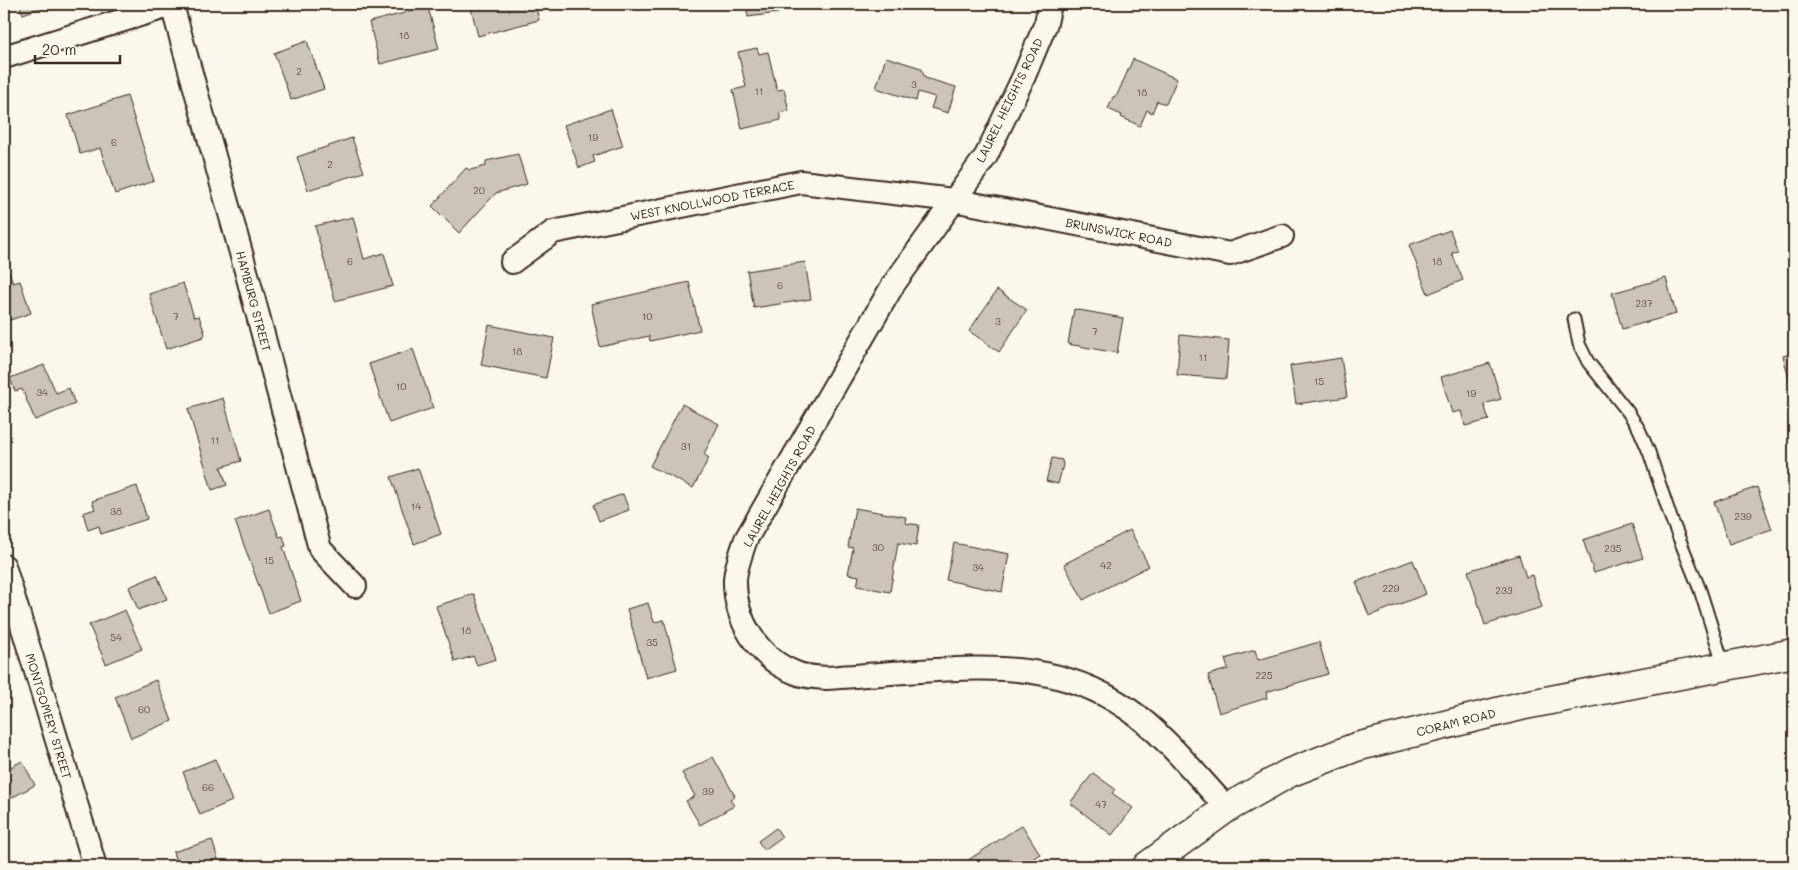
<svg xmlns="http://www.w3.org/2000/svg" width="1798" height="870" font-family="Mali,sans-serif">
	<rect width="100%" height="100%" fill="#fbf7ec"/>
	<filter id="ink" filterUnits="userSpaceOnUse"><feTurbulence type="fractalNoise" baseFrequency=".02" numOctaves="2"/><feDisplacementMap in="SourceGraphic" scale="10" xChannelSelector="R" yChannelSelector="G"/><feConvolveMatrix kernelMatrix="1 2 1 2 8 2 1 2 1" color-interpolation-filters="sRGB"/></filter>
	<g filter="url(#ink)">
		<g fill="#ccc4b9" stroke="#3b2a1e">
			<polygon points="19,4 51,4 23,14"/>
			<polygon points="470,4 535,4 539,20 478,36"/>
			<polygon points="679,4 695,4 680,8"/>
			<polygon points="746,4 777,4 778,13 748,17"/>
			<polygon points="428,7 439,49 380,64 369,22"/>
			<polygon points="307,41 324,89 291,100 274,53"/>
			<polygon points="757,48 759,54 768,52 777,90 784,89 789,111 779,113 781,120 742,129 733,90 746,87 738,52"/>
			<polygon points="886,57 921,68 925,78 956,87 948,113 931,108 935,97 918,92 916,101 876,88"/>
			<polygon points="1133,59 1177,79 1166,104 1157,101 1152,113 1147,110 1140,126 1121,117 1122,115 1108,109 1113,97 1117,95"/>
			<polygon points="127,96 154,181 115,194 100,148 80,154 68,115"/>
			<polygon points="611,109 623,146 593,156 595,162 579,168 564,125"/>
			<polygon points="352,138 364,172 308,190 297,157"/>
			<polygon points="518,154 527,184 496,193 459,233 432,206 466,168 470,170 486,166 486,161"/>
			<polygon points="353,217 364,259 384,253 393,286 335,301 315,226"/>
			<polygon points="1450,230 1458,251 1452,253 1463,280 1428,294 1409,245"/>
			<polygon points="805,262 811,299 754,308 747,271"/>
			<polygon points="6,263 13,283 20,281 31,313 7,321 5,315 4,315 4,264"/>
			<polygon points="1666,278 1676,314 1622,329 1612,293"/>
			<polygon points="689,282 700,330 650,341 649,336 600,347 591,304"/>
			<polygon points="183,283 194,317 199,316 205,334 203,337 166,349 149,294"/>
			<polygon points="997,290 1027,310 999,352 969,331"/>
			<polygon points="1074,309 1123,318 1117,353 1068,344"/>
			<polygon points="489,325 554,338 546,378 481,365"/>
			<polygon points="1180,335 1229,340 1226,379 1177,375"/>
			<polygon points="413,349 433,408 389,423 369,364"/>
			<polygon points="1794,353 1794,385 1791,386 1783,356"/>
			<polygon points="1341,358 1347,397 1296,404 1290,366"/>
			<polygon points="1490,363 1501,399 1484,404 1489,420 1465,426 1461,411 1452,413 1441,377"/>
			<polygon points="44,365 56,393 69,388 75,404 35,420 22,389 15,391 10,378"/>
			<polygon points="223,398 241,461 221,467 227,485 212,490 188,409"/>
			<polygon points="682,404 719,424 704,454 709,458 693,488 650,466"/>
			<polygon points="1052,458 1062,460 1063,465 1058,484 1046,481"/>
			<polygon points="418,468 441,534 414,544 391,477"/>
			<polygon points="137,486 147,519 101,534 99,526 88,530 83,513 95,509 92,501"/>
			<polygon points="1757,487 1772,529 1729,544 1714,502"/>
			<polygon points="623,494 629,510 599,521 593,505"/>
			<polygon points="855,508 906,517 905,523 919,525 916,546 898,543 890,592 857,586 859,576 848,574 853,548 848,547"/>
			<polygon points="269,509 279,537 283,536 286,546 283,547 301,601 269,613 235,521"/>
			<polygon points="1632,524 1643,558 1594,573 1583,540"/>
			<polygon points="1130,530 1149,566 1083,600 1064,564"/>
			<polygon points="954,543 1009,554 1002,592 946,580"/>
			<polygon points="1519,555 1526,577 1532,575 1542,607 1485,625 1468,571"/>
			<polygon points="1413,560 1426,594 1369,616 1356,582"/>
			<polygon points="157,575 167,599 138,610 129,587"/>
			<polygon points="474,594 496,659 477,665 473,656 455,662 436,606"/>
			<polygon points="648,603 654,622 664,620 677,669 646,678 627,609"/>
			<polygon points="125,610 142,649 106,664 89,625"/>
			<polygon points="1319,642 1328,674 1266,692 1267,698 1219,713 1208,675 1228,669 1225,659 1255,650 1258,660"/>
			<polygon points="156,680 172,721 131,738 115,697"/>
			<polygon points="713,757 735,796 730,799 734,806 700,825 686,801 695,796 682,773"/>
			<polygon points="215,759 232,801 200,815 183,772"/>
			<polygon points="22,761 35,785 4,802 4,762 7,769"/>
			<polygon points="1093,773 1115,789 1112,793 1133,808 1112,835 1070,803"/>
			<polygon points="1022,825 1040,854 1022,866 959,866"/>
			<polygon points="776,828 782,837 764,850 758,841"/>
			<polygon points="212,840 220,866 177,866 173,852"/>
		</g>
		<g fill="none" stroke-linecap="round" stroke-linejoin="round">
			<g stroke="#3b2a1e" stroke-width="15">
				<polyline id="service" points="1574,319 1579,344 1588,362 1628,412 1639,429 1649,452 1671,518 1700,590 1724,666"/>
			</g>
			<g stroke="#3b2a1e" stroke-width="26">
				<g id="minor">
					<path d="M1050,4L1046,23L1024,76L986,156L893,285L746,539C742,551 736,566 735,579C734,619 758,659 796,673C805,677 816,677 826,678C857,676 889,673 920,671C996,666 1063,664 1128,709C1163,733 1198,777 1227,808"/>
					<polyline points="172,5 248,278 320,549 355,586"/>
					<polyline points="4,57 175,4"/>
					<polyline points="512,262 553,232 801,182 953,200 1230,254 1282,236"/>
					<polyline points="4,566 95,866"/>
				</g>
			</g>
			<g stroke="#3b2a1e" stroke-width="31">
				<polyline id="tertiary" points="1147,866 1227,808 1289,773 1356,747 1525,705 1794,653"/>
			</g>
			<use href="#service" stroke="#fbf7ec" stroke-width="11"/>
			<use href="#minor" stroke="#fbf7ec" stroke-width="22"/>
			<use href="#tertiary" stroke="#fbf7ec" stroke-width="28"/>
		</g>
	</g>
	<g text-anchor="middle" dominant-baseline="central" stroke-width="5" stroke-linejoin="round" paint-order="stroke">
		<g font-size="10" fill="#5f5045">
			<text x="404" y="35">18</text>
			<text x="299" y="71">2</text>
			<text x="914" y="84">3</text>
			<text x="759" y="91">11</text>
			<text x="1142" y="92">18</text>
			<text x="593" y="137">19</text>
			<text x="114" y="142">6</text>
			<text x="330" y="164">2</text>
			<text x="479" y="190">20</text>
			<text x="350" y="261">6</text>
			<text x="1437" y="261">18</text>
			<text x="780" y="285">6</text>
			<text x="1644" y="303">237</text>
			<text x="176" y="316">7</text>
			<text x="647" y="316">10</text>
			<text x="998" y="321">3</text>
			<text x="1095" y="331">7</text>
			<text x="517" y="351">18</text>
			<text x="1203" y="357">11</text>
			<text x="1319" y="381">15</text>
			<text x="401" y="386">10</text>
			<text x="42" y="392">34</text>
			<text x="1471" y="393">19</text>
			<text x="215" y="440">11</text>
			<text x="686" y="446">31</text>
			<text x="416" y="506">14</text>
			<text x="116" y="511">38</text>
			<text x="1743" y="516">239</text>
			<text x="878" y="547">30</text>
			<text x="1613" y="548">235</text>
			<text x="269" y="560">15</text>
			<text x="1106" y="565">42</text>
			<text x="978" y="567">34</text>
			<text x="1391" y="588">229</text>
			<text x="1504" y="590">233</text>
			<text x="466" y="630">18</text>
			<text x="116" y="637">54</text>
			<text x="652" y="642">35</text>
			<text x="1264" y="675">225</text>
			<text x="144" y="709">60</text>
			<text x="208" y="787">66</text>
			<text x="708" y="791">39</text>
			<text x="1101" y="804">47</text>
		</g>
		<g font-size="12" fill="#3b2a1e" stroke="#fbf7ec">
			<text transform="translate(1009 100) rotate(-64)">LAUREL HEIGHTS ROAD</text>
			<text transform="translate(712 200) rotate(-11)">WEST KNOLLWOOD TERRACE</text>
			<text transform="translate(1119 232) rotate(11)">BRUNSWICK ROAD</text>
			<text transform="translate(254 301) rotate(75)">HAMBURG STREET</text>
			<text transform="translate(779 486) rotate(-61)">LAUREL HEIGHTS ROAD</text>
			<text transform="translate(49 716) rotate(73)">MONTGOMERY STREET</text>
			<text transform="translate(1456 722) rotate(-14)">CORAM ROAD</text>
		</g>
	</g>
	<rect width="1798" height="870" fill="none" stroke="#fbf7ec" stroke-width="20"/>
	<rect x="10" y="10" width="1778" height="850" fill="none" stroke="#3b2a1e" stroke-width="2" filter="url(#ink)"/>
	<path d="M35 55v8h85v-8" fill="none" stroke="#3b2a1e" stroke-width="2.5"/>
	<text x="42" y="55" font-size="15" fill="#3b2a1e" stroke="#fbf7ec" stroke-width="4" paint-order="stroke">20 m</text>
</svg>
